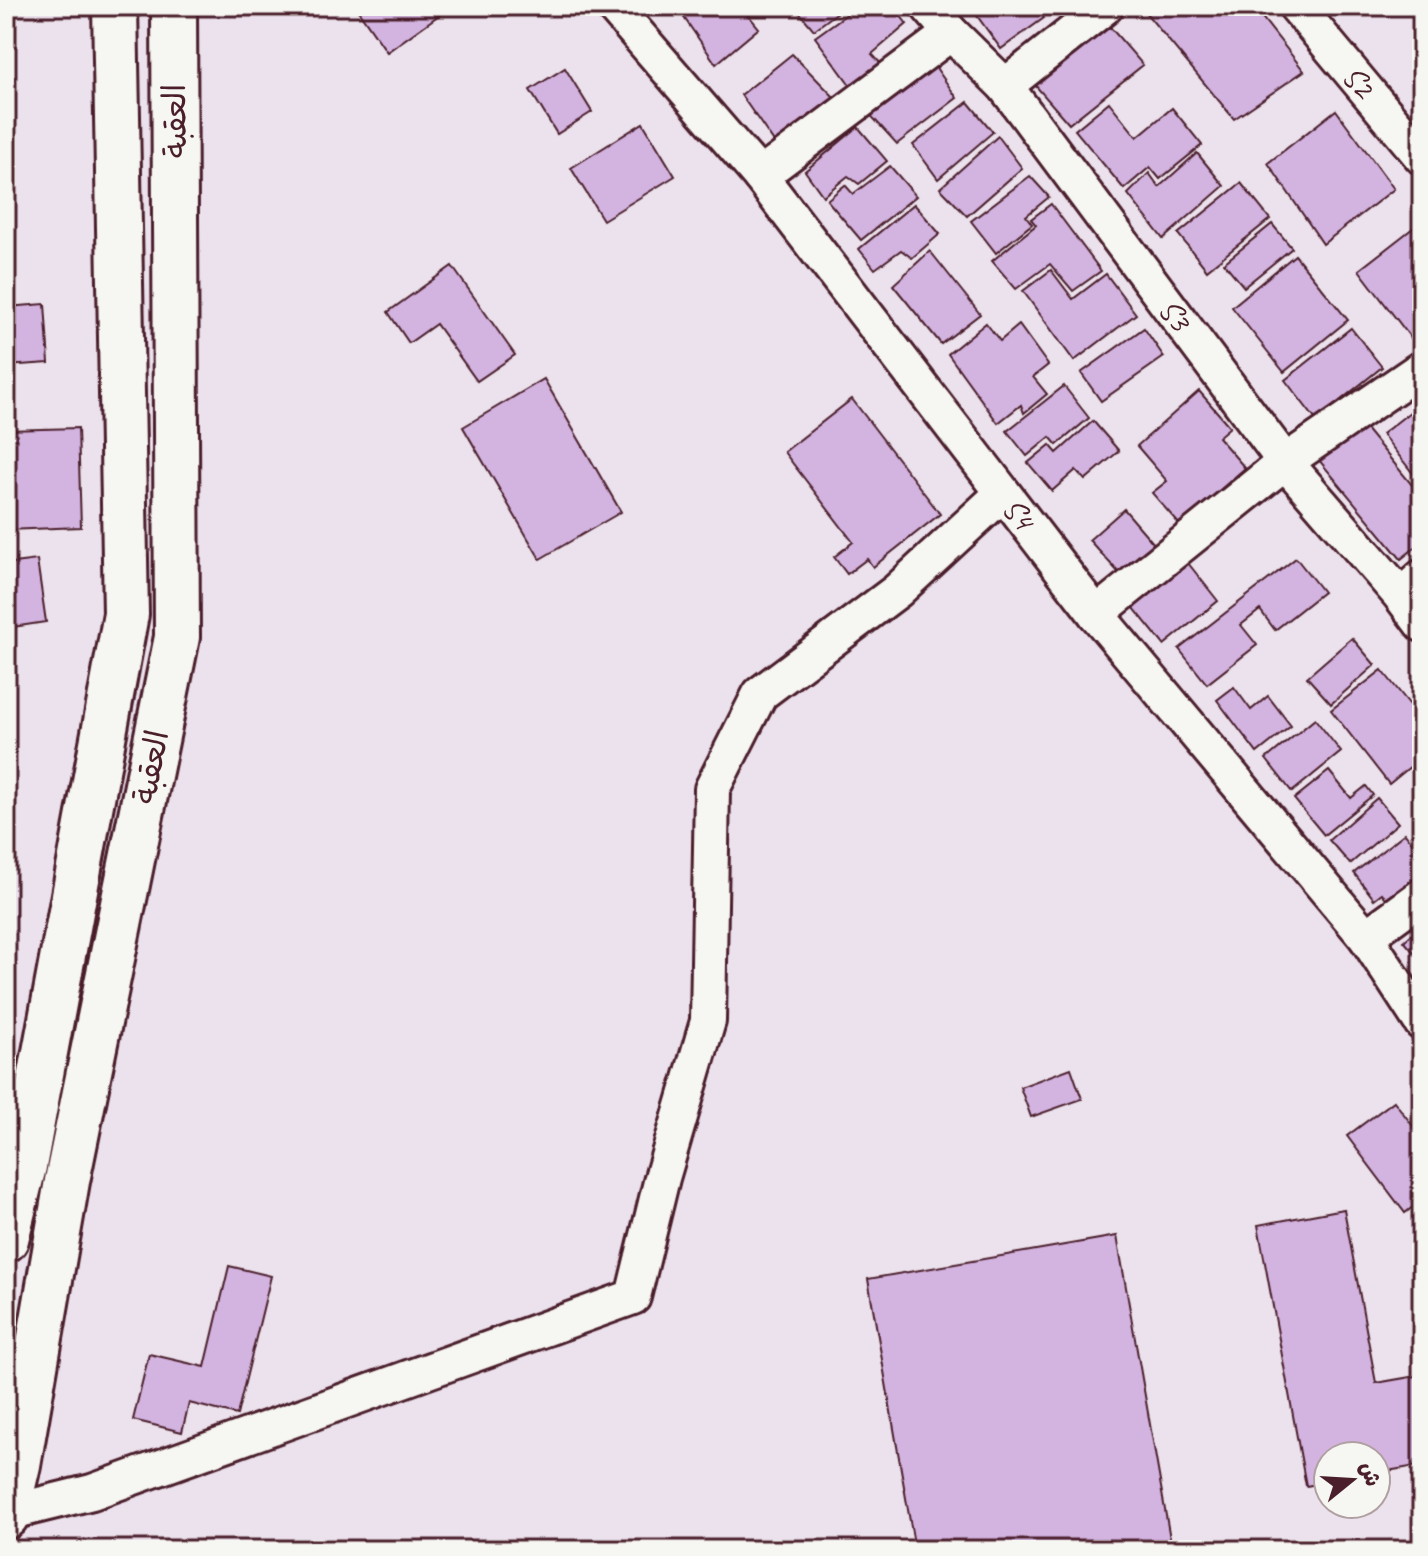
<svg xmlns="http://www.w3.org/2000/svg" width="1428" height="1556" font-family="Caveat,'Playpen Sans Arabic',sans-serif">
	<rect width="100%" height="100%" fill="#ece2ed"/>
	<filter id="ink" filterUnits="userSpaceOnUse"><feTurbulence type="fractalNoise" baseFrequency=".0125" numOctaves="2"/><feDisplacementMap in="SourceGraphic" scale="16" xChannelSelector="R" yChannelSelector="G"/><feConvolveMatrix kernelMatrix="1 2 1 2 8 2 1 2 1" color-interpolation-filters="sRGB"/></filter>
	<g filter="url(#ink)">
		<g fill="#d3b4e1" stroke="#4a1f2b" stroke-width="2">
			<polygon points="355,6 448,6 449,8 387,52"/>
			<polygon points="676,6 741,6 759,28 716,64"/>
			<polygon points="794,6 846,6 814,30"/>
			<polygon points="858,6 893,6 907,24 872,54 884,67 854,90 815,37"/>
			<polygon points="970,6 1035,6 1044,18 1001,49"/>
			<polygon points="1140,6 1253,6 1304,71 1234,119"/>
			<polygon points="1110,27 1143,65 1069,124 1034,84"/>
			<polygon points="792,54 836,99 778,148 741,95"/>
			<polygon points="932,62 957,98 897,144 864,108"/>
			<polygon points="565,68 592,112 557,134 530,90"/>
			<polygon points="968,102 993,132 938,179 913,145"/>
			<polygon points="1109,102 1137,137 1172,108 1202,145 1160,179 1150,167 1124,189 1075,130"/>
			<polygon points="1336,110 1394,189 1323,244 1268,163"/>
			<polygon points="643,123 675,176 603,220 571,168"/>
			<polygon points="858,127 887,161 859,184 848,176 823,196 805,171"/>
			<polygon points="998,136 1022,168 967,216 940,188"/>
			<polygon points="1197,153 1224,186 1163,239 1128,194 1149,173 1159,187"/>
			<polygon points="890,166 916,196 861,240 827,200 845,185 853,194"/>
			<polygon points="1030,176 1049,197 1026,216 1032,224 996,253 971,221"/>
			<polygon points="1241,183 1270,219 1207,270 1178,234"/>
			<polygon points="914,204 940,234 912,258 901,250 875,269 859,249"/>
			<polygon points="1051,204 1101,271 1073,291 1050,264 1016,289 992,261 1036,225 1031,219"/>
			<polygon points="1422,221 1422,336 1414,342 1359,270"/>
			<polygon points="1272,224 1292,248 1244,287 1224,263"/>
			<polygon points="930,251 980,314 941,344 893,285"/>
			<polygon points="1295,255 1348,320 1284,372 1232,307"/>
			<polygon points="452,266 515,355 477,381 436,324 409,343 388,312"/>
			<polygon points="1051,270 1073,299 1106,274 1136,314 1074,361 1023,291"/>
			<polygon points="45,304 49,363 6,366 6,307"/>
			<polygon points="986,323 1000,341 1019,325 1048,365 1033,377 1047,394 1024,413 1021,405 998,423 948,354"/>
			<polygon points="1144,328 1164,357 1101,401 1081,373"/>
			<polygon points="1351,328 1382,367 1316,420 1285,380"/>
			<polygon points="544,379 621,512 540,559 463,427"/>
			<polygon points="1064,386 1089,418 1057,445 1050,437 1027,456 1007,431"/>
			<polygon points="1199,391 1230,427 1218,437 1245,468 1180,525 1152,493 1167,481 1137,446"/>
			<polygon points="852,399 940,514 873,567 867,559 847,574 834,557 853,542 784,452"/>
			<polygon points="1415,408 1422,416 1422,485 1382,434"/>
			<polygon points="1093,421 1119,451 1085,480 1076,470 1052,491 1028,463 1050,445 1057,453"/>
			<polygon points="1361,423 1422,497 1422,542 1401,559 1318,459"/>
			<polygon points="78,428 81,527 6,530 6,430"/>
			<polygon points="1124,509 1154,544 1120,574 1089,540"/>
			<polygon points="1296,558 1323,592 1275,630 1260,610 1241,625 1257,645 1207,684 1179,649"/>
			<polygon points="37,560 46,622 6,628 6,564"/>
			<polygon points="1188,563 1218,601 1164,645 1133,607"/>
			<polygon points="1352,638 1375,665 1331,704 1307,677"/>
			<polygon points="1382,670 1422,720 1422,757 1389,784 1331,710"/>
			<polygon points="1234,687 1251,710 1268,696 1291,726 1257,753 1217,700"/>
			<polygon points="1315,719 1341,752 1292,792 1266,759"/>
			<polygon points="1329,771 1351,798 1366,786 1373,795 1324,835 1294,799"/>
			<polygon points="1377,798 1398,823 1350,864 1329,840"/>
			<polygon points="1405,833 1422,856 1422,879 1390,904 1382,893 1374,899 1354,873"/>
			<polygon points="1422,925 1422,962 1404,941"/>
			<polygon points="1071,1068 1082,1099 1031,1117 1020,1087"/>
			<polygon points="1394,1101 1422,1138 1422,1200 1405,1213 1347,1136"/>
			<polygon points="1344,1209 1376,1383 1422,1375 1422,1465 1376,1473 1376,1456 1328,1456 1328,1482 1306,1486 1258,1225"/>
			<polygon points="1117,1236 1172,1550 915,1550 868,1279"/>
			<polygon points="229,1266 271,1276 237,1415 189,1403 182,1432 133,1420 149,1354 205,1367"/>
		</g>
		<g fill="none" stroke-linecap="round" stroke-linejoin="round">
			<g stroke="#4a1f2b" stroke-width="40">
				<g id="minor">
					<path id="s1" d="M613,6L760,176L1096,614L1366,937L1422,1023"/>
					<path id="s2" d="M928,6L951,33L1005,86L1285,462L1401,596L1422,624"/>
					<path id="s3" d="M1296,6L1422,157"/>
					<polyline points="1005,86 1106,6"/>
					<polyline points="760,176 951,33"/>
					<polyline points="1401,596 1422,577"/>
					<polyline points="1096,614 1285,462 1422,368"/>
					<polyline points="1366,937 1422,896"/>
					<polyline points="7,1513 92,1492 633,1297 662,1178 708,1021 712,789 760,694 897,591 1003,493"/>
				</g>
			</g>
			<g stroke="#4a1f2b" stroke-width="50">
				<g id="secondary">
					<polyline points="6,1239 24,1166 126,614 115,6"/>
					<polyline points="6,1516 18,1465 67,1181 177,637 174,6"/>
				</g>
			</g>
			<use href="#minor" stroke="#f6f6f2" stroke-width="34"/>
			<use href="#secondary" stroke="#f6f6f2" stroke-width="44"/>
		</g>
	</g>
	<g text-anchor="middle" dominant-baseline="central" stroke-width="6" stroke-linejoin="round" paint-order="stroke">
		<g font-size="32" fill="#4a1f2b" stroke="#f6f6f2">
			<text stroke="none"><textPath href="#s3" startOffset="98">S2</textPath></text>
			<text transform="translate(175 121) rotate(-91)">العقبة</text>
			<text stroke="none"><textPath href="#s2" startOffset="396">S3</textPath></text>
			<text stroke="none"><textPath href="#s1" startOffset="650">S4</textPath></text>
			<text transform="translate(151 767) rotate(-79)">العقبة</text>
		</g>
	</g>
	<rect width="1428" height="1556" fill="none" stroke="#f6f6f2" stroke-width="32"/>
	<rect x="16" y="16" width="1396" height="1524" fill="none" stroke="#4a1f2b" stroke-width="3" filter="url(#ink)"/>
	<g transform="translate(1352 1480) rotate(72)"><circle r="38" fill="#f6f6f2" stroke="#b1a0a2" stroke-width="2"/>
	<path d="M0-6L14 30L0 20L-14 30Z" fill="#4a1f2b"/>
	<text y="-12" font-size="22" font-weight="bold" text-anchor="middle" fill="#4a1f2b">ش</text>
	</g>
</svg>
